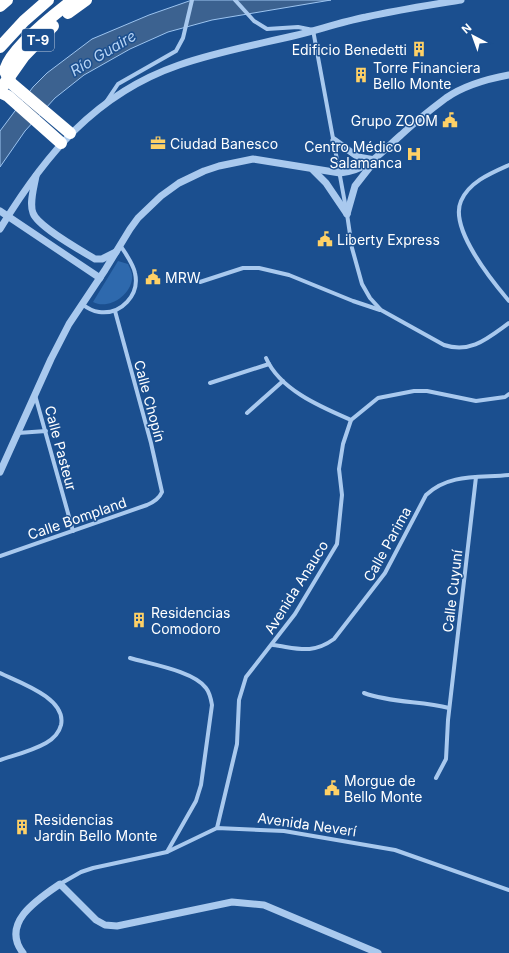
<svg xmlns="http://www.w3.org/2000/svg" width="509" height="953" font-family="Inter,sans-serif">
	<rect width="100%" height="100%" fill="#1b4f8f"/>
	<path fill="#2e69ad" d="M118,261L128,264C130,269 133,273 132,279C130,296 108,310 93,302Z"/>
	<polygon fill="#3c6290" stroke="#9cc4f0" points="192,0 331,0 212,20 168,32 130,49 84,75 55,98 25,131 0,167 0,131 33,87 47,73 92,39 149,15"/>
	<g fill="none" stroke-linecap="round" stroke-linejoin="round">
		<g stroke="#a9c9ee" stroke-width="4">
			<path d="M235,0L254,21L267,29L298,27L313,30L347,214L352,248L362,284L370,298L381,310L444,345C471,354 488,338 509,323"/>
			<polyline points="106,102 118,84 176,51 183,38 192,0"/>
			<path d="M509,165C491,173 469,182 461,201C449,228 492,281 509,301"/>
			<polyline points="200,282 243,268 259,268 289,275 353,301 380,310"/>
			<path d="M82,304C87,308 92,311 99,312C121,315 140,295 135,273C133,263 125,253 120,245"/>
			<path d="M266,358C280,390 321,407 351,420"/>
			<polyline points="210,383 269,364"/>
			<polyline points="35,395 73,531"/>
			<polyline points="247,413 283,381"/>
			<polyline points="18,433 46,431"/>
			<path d="M0,556L147,505C154,502 159,499 162,492L151,443L115,311"/>
			<path d="M273,645C297,648 312,655 334,639L385,573L426,495C449,473 480,478 509,475"/>
			<path d="M130,658C150,664 194,671 206,688C210,693 211,699 212,705L201,785L196,801L167,852"/>
			<path d="M0,673C18,682 67,698 61,725C59,733 53,739 46,743C32,751 15,755 0,760"/>
			<path d="M364,693C391,703 421,701 449,708"/>
			<polyline points="436,778 446,759 448,720 476,477"/>
			<polyline points="217,828 237,744 239,700 246,677 295,614 337,544 342,495 339,469 343,444 351,420 378,398 414,391 427,391 476,401 505,397 509,394"/>
			<polyline points="60,884 81,872 93,868 167,852 217,828 284,831 395,850 509,890"/>
		</g>
		<g stroke="#a9c9ee" stroke-width="7">
			<polyline points="334,140 358,157 375,160"/>
			<polyline points="313,170 326,183 347,214"/>
			<path d="M36,176C34,188 29,203 33,213C38,227 82,251 95,259H102L116,252"/>
			<polyline points="0,211 100,278"/>
			<polyline points="347,214 355,186 373,163"/>
			<path d="M0,229C45,155 95,94 179,65C216,52 255,45 293,36C318,30 341,22 366,17C397,10 430,5 461,0"/>
			<path d="M0,472L51,359L69,324L105,270L130,229L138,218L161,196L179,183L204,171L219,166L253,159L340,173C369,170 380,153 401,135C415,122 430,110 446,98C465,85 487,79 509,75"/>
			<path d="M23,953C0,923 38,899 60,884L96,920L105,925L117,926L232,902L264,905L378,953"/>
		</g>
		<g stroke="#fff" stroke-width="12">
			<polyline points="0,6 7,0"/>
			<polyline points="68,13 86,0"/>
			<polyline points="0,47 24,21 48,0"/>
			<polyline points="0,90 24,56 53,26"/>
			<polyline points="0,92 8,96 61,143"/>
			<path d="M70,133L11,83L5,71C8,50 56,13 73,0"/>
		</g>
	</g>
	<defs>
		<g id="building-bare" transform="scale(1.2)"><path d="M-4-6H4V6H1V3H-1V6H-4ZM-2.5-4.3h1.7v1.8h-1.7ZM.8-4.3h1.7v1.8H.8ZM-2.5-1h1.7V.8h-1.7ZM.8-1h1.7V.8H.8Z" fill="#ffd166" stroke="#1b4f8f" stroke-width="2.5" paint-order="stroke"/></g>
		<g id="civic-bare" transform="scale(1.2)"><path d="M-.6-6.5H3V-4.5H.6V-3L4-1V1h2V6H-6V1h2V-1L-.6-3ZM-1.2 2.5V6h2.4V2.5Z" fill="#ffd166" stroke="#1b4f8f" stroke-width="2.5" paint-order="stroke"/></g>
		<g id="office-bare" transform="scale(1.2)"><path d="M-6-3h4V-5.5h4V-3h4V5H-6ZM-1-4.5V-3h2v-1.5ZM-6 0V1H6V0Z" fill="#ffd166" stroke="#1b4f8f" stroke-width="2.5" paint-order="stroke"/></g>
		<g id="hospital-bare" transform="scale(1.2)"><path d="M-5-5h3v3.5h4V-5h3V5h-3V1.5h-4V5h-3Z" fill="#ffd166" stroke="#1b4f8f" stroke-width="2.5" paint-order="stroke"/></g>
	</defs>
	<g fill-rule="evenodd">
		<use href="#building-bare" x="419" y="49"/>
		<use href="#building-bare" x="361" y="75"/>
		<use href="#civic-bare" x="450" y="120"/>
		<use href="#office-bare" x="158" y="143"/>
		<use href="#hospital-bare" x="414" y="154"/>
		<use href="#civic-bare" x="325" y="239"/>
		<use href="#civic-bare" x="153" y="277"/>
		<use href="#building-bare" x="139" y="620"/>
		<use href="#civic-bare" x="332" y="788"/>
		<use href="#building-bare" x="22" y="827"/>
	</g>
	<g text-anchor="middle" dominant-baseline="central" stroke-width="3" stroke-linejoin="round" paint-order="stroke">
		<rect fill="#1b4f8f" stroke="#bbcadd" stroke-width="1" x="22" y="29" width="32" height="22" rx="3"/>
		<g font-size="13" font-weight="bold" fill="#fff">
			<text x="38" y="40">T-9</text>
		</g>
		<g font-size="14" fill="#fff" stroke="#1b4f8f" text-anchor="start">
			<text x="407" y="49" text-anchor="end">Edificio Benedetti</text>
			<text x="373" y="67">Torre Financiera<tspan x="373" dy="16">Bello Monte</tspan></text>
			<text x="438" y="120" text-anchor="end">Grupo ZOOM</text>
			<text x="170" y="143">Ciudad Banesco</text>
			<text x="402" y="146" text-anchor="end">Centro Médico<tspan x="402" dy="16">Salamanca</tspan></text>
			<text x="337" y="239">Liberty Express</text>
			<text x="165" y="277">MRW</text>
			<text x="151" y="612">Residencias<tspan x="151" dy="16">Comodoro</tspan></text>
			<text x="344" y="780">Morgue de<tspan x="344" dy="16">Bello Monte</tspan></text>
			<text x="34" y="819">Residencias<tspan x="34" dy="16">Jardin Bello Monte</tspan></text>
		</g>
		<g font-size="14" fill="#fff" stroke="#1b4f8f">
			<text transform="translate(150 401) rotate(75)">Calle Chopín</text>
			<text transform="translate(61 448) rotate(75)">Calle Pasteur</text>
			<text transform="translate(77 518) rotate(-19)">Calle Bompland</text>
			<text transform="translate(387 544) rotate(-61)">Calle Parima</text>
			<text transform="translate(296 587) rotate(-58)">Avenida Anauco</text>
			<text transform="translate(452 591) rotate(-83)">Calle Cuyuní</text>
			<text transform="translate(307 824) rotate(8)">Avenida Neverí</text>
		</g>
		<g font-size="15" font-style="italic" fill="#b5d3f5" stroke="#1b4f8f">
			<text transform="translate(103 53) rotate(-31)">Río Guaire</text>
		</g>
	</g>
	<g transform="translate(473 36) rotate(319)" stroke="#1b4f8f" stroke-width="3" paint-order="stroke">
	<path d="M0-3L7 15L0 10L-7 15Z" fill="#ffffff"/>
	<text y="-6" font-size="11" font-weight="bold" text-anchor="middle" fill="#ffffff">N</text>
	</g>
</svg>
